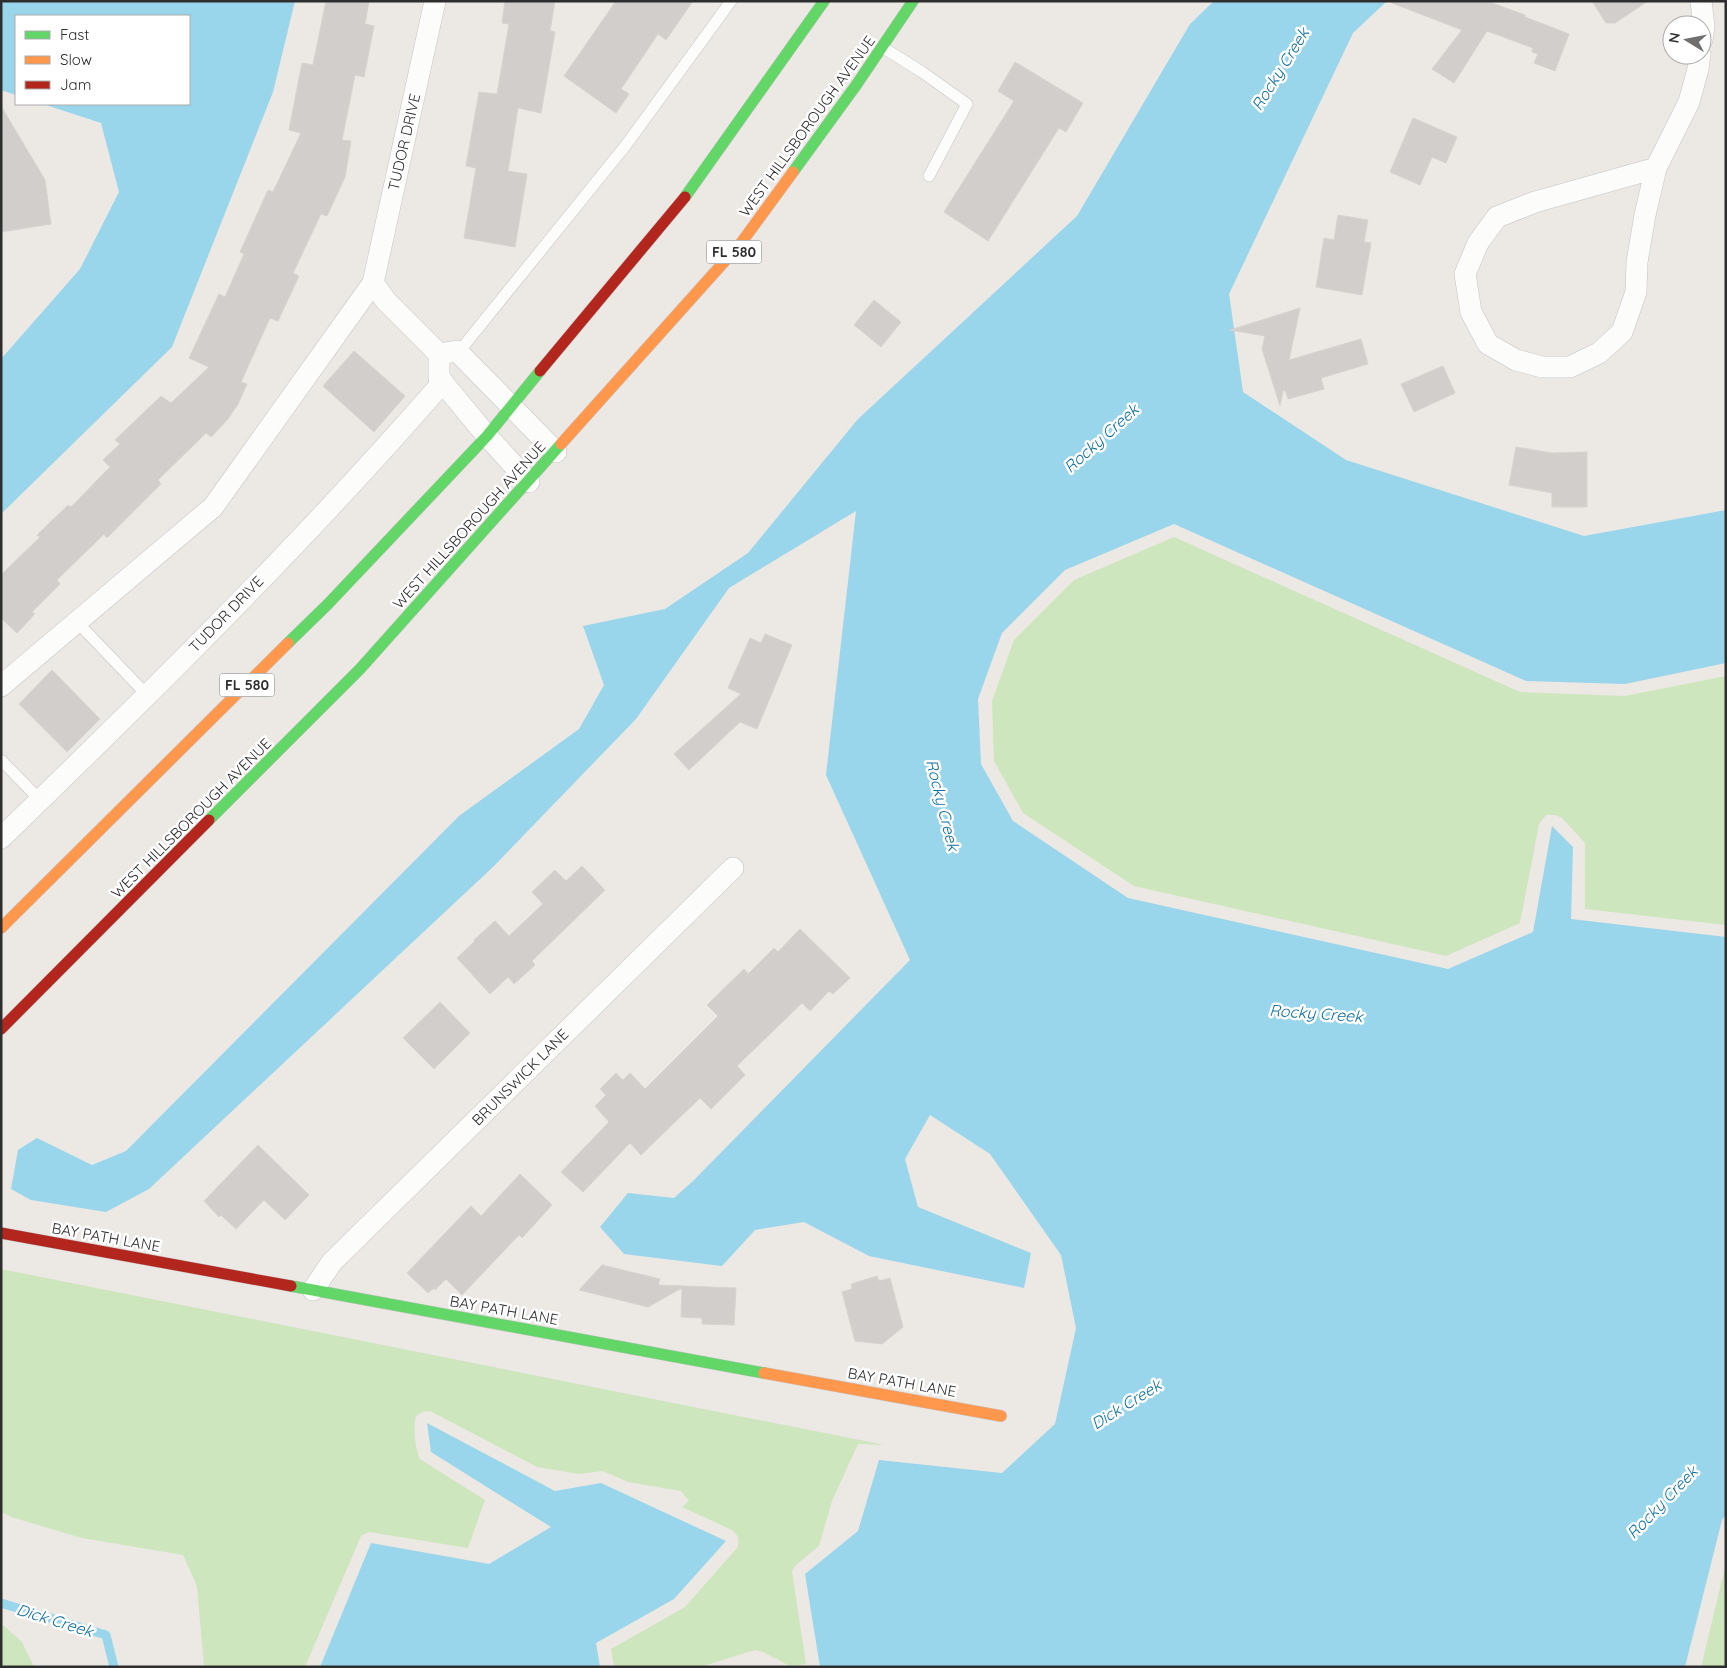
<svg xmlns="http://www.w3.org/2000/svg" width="1727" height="1668" font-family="Quicksand,sans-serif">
	<rect width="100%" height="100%" fill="#ece8e4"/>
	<g fill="#cee6be">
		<polygon points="1174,537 1520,692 1625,696 1726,676 1726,925 1585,909 1585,843 1562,818 1555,815 1546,815 1539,824 1520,923 1446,956 1134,886 1023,813 994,761 992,701 1014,640 1074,580"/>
		<path d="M1,1269L885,1445L858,1444L832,1501L819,1546L796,1565L792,1571L806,1664L790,1666L763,1652L755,1650L700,1667H614L611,1649L685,1607L737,1548C740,1540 739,1536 732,1530L682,1507L689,1501L681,1491L628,1482L603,1471L579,1474L537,1467L430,1411L422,1412L416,1416C413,1429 415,1447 420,1459L485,1500L468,1548L369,1532L361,1536L305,1667H204L197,1586L183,1555L82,1538L11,1517L1,1512Z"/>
		<polygon points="1726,1563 1726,1667 1701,1667"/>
		<polygon points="1,1625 3,1625 22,1642 34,1667 1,1667"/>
	</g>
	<g fill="#99d6ec">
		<polygon points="1,1 295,1 273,92 172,347 1,514 1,359 80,269 119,192 101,123 43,104 189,104 189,16 16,16 16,95 1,90"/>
		<polygon points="1214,1 1387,1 1353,33 1229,294 1243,392 1346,460 1584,536 1726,510 1726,663 1625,684 1526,681 1174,524 1065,570 1002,633 978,699 981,764 1013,821 1128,898 1448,969 1533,932 1552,826 1573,847 1571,919 1726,937 1726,1515 1722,1520 1685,1667 820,1667 805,1574 858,1531 879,1460 1002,1473 1055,1424 1076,1328 1061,1255 990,1154 930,1115 905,1159 918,1207 1031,1253 1024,1288 869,1256 804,1222 755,1230 722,1266 624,1254 600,1227 628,1193 674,1198 693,1181 910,960 826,775 856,511 729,588 636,719 494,866 149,1189 106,1212 31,1200 11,1189 18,1150 37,1138 92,1165 126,1151 459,816 579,729 604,685 583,626 665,609 748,553 858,419 1077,216 1190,24"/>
		<polygon points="427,1423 555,1491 601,1483 726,1541 674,1599 596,1643 600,1667 320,1667 371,1543 489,1564 551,1527 431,1452"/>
	</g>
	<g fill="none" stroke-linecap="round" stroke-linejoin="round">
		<polyline stroke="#99d6ec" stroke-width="9" points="1,1603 106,1635 114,1667"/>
	</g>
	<g fill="#d1cecb" stroke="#d7d4d0">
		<polygon points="326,1 369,1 365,24 374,26 364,77 355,75 342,140 351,141 345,177 327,216 321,214 293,273 299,276 278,321 270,318 241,382 247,384 238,404 228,419 211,437 206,433 158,480 161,484 107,538 104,534 57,580 60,584 32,612 35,614 17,633 1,618 1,575 40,537 37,535 68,505 71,507 110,467 103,460 120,444 115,440 161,396 171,403 209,367 189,358 219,294 225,297 244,254 240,252 268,190 273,192 301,133 289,130 302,63 313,65"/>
		<polygon points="505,1 555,1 550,31 555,32 541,113 518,108 508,171 527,174 515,247 464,238 476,168 466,166 479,92 497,94 509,24 502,23"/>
		<polygon points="616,1 693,1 666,40 658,34 621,89 629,94 616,113 564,76"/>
		<polygon points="1392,1 1487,1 1525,15 1525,17 1569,34 1555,71 1534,63 1538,54 1532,52 1533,48 1487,31 1454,83 1432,69 1462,30 1392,3"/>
		<polygon points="1592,1 1648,1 1615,23 1606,23"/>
		<polygon points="1015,62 1083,103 1066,132 1059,128 988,241 944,212 1014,101 998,91"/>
		<polygon points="1,106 45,180 51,224 1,232"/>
		<polygon points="1413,118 1457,137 1446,163 1432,157 1420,185 1390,172"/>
		<polygon points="1338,215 1368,220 1364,242 1371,243 1362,295 1316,287 1324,238 1334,240"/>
		<polygon points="874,300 901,322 881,347 854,325"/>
		<polygon points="1300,308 1289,360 1361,339 1368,364 1321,378 1324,389 1288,399 1285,390 1283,391 1280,406 1262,349 1265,336 1230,330"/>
		<polygon points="354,351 405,396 374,432 323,386"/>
		<polygon points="1443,366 1455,393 1414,412 1401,384"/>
		<polygon points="1516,447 1552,453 1587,452 1587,507 1552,507 1552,493 1509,485"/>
		<polygon points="765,634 792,645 757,729 740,722 689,770 674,754 741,694 728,688 750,638 761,643"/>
		<polygon points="52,670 100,719 67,752 19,704"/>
		<polygon points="582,866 605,890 532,961 535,965 514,984 508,977 490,994 457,958 475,941 474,940 495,921 509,936 543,904 532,892 555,870 566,881"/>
		<polygon points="800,929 850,978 833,994 829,991 810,1011 802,1003 737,1066 745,1075 711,1109 700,1098 641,1155 630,1143 583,1192 561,1172 609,1122 595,1106 606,1095 600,1089 616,1073 623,1080 630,1073 645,1089 718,1016 707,1005 744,969 748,974 774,948 778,952"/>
		<polygon points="440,1002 470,1033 434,1069 403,1038"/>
		<polygon points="258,1145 309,1195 285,1220 264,1200 236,1229 221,1215 219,1217 204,1201"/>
		<polygon points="520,1174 552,1205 522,1238 519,1235 462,1295 446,1279 435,1290 434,1288 428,1293 407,1273 471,1206 481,1216"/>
		<polygon points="602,1265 660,1279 658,1285 736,1288 734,1325 702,1324 702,1318 681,1317 682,1288 648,1307 579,1290"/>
		<polygon points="877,1276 879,1281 890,1278 903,1327 882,1344 855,1341 842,1292 852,1289 851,1284"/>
	</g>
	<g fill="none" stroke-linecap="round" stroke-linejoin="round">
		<g stroke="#c5c4c5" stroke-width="12">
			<g id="lane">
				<polyline points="882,47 922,72 967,104 929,176"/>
				<polyline points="458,353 626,145 731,1"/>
				<polyline points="77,622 148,696"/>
				<polyline points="1,760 40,800"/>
			</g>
		</g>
		<g stroke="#c5c4c5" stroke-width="22">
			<g id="street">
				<polyline points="1701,1 1704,27 1702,40"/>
				<polyline points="1656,168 1535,202 1497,217 1478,243 1465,274 1471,312 1488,344 1516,360 1542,367 1570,367 1599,353 1622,332 1636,292 1637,262 1645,215 1656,168 1689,102 1698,69 1700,55"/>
				<polyline points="373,283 386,301 439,354 439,378 487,436 529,482"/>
				<polyline points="439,354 457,351 556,452"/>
				<polyline points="1,686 213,507 373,283 435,1"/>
				<path d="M1,838C153,691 304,542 443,382"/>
				<polyline points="313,1290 332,1262 733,868"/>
			</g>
		</g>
		<g stroke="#c5c4c5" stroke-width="12">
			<g id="fast">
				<polyline points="793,172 857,84 913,1"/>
				<polyline points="685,197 824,1"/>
				<polyline points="288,643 328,604 487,436 540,371"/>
				<polyline points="209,820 360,669 561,444"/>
				<polyline points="291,1286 764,1373"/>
			</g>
		</g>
		<g stroke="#c5c4c5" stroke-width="12">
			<g id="slow">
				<polyline points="561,444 741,243 793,172"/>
				<polyline points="1,928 288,643"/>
				<polyline points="764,1373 1001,1416"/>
			</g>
		</g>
		<g stroke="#c5c4c5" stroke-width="12">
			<g id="jam">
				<polyline points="540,371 685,197"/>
				<polyline points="1,1029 209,820"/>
				<polyline points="1,1233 291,1286"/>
			</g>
		</g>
		<use href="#lane" stroke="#fcfcfb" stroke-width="11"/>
		<use href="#street" stroke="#fcfcfb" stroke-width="21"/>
		<use href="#fast" stroke="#63d668" stroke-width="11"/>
		<use href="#slow" stroke="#ff974d" stroke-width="11"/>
		<use href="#jam" stroke="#b3261e" stroke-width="11"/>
	</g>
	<g text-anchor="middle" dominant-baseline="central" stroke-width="5" stroke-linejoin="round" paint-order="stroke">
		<g fill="#fff" stroke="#6d6d6d" stroke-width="1">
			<rect x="706.5" y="240.5" width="55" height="23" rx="4"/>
			<rect x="219.5" y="673.5" width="55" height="23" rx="4"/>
		</g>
		<g font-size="14" font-weight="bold" fill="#2e2e2e">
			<text x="734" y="252">FL 580</text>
			<text x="247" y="685">FL 580</text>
		</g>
		<g font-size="15" fill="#2e2e2e" stroke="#fff">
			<text transform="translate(807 126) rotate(-54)">WEST HILLSBOROUGH AVENUE</text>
			<text transform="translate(404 142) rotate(-77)">TUDOR DRIVE</text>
			<text transform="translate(469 525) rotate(-48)">WEST HILLSBOROUGH AVENUE</text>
			<text transform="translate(226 614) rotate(-46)">TUDOR DRIVE</text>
			<text transform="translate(191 818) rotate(-45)">WEST HILLSBOROUGH AVENUE</text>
			<text transform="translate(520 1077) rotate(-45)">BRUNSWICK LANE</text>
			<text transform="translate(106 1237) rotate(10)">BAY PATH LANE</text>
			<text transform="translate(504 1310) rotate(10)">BAY PATH LANE</text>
			<text transform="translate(902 1382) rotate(10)">BAY PATH LANE</text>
		</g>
		<g font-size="16" font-style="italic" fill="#0d6fa3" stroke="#fff">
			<text transform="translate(1280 69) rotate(-58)">Rocky Creek</text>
			<text transform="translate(1101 438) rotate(-42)">Rocky Creek</text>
			<text transform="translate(943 805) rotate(76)">Rocky Creek</text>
			<text transform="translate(1316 1013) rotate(4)">Rocky Creek</text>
			<text transform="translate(1126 1404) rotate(-32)">Dick Creek</text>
			<text transform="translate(1662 1502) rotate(-46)">Rocky Creek</text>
			<text transform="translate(55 1620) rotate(17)">Dick Creek</text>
		</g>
	</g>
	<rect width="1727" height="1668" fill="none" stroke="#2e2e2e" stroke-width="5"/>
	<rect x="15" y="15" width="175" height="90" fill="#ffffff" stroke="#ababab"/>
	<rect x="25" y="31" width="25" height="8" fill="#63d668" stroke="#ababab"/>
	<text x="60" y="40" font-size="15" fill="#2e2e2e">Fast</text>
	<rect x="25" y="56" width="25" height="8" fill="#ff974d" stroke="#ababab"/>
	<text x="60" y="65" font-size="15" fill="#2e2e2e">Slow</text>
	<rect x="25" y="81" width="25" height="8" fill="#b3261e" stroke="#ababab"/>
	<text x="60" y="90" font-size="15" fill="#2e2e2e">Jam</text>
	<g transform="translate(1687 40) rotate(280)"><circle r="24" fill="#ffffff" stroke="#ababab"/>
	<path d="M0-4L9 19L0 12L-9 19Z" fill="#706f6e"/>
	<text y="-8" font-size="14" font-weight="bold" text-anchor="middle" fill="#2e2e2e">N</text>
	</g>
</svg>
